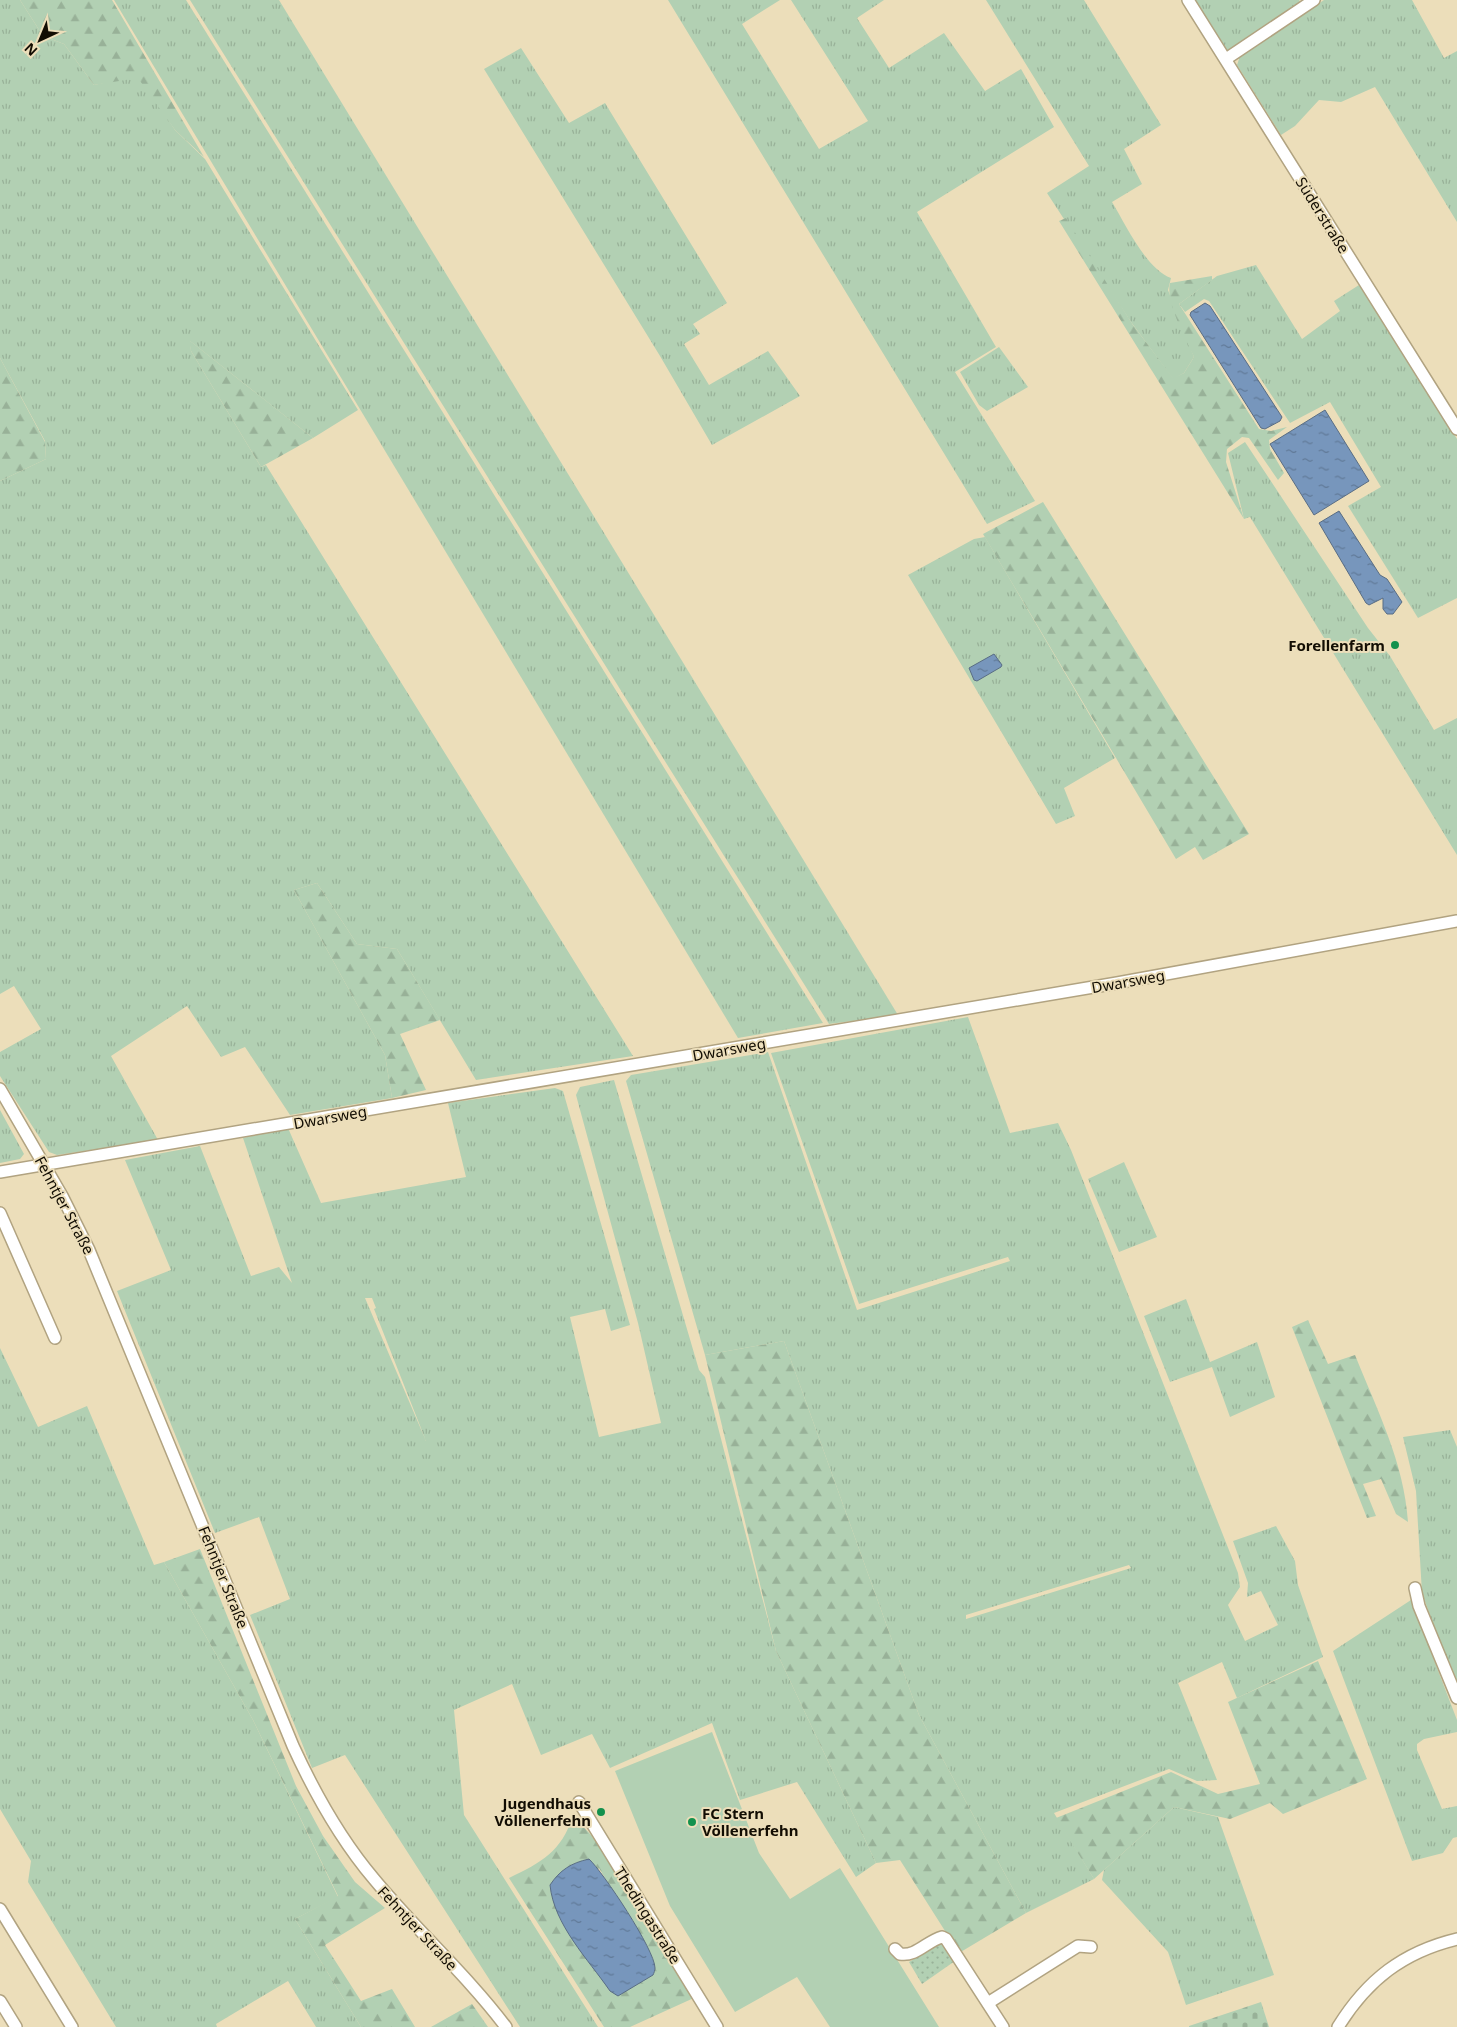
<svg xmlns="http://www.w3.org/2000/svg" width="1457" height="2027" font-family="'Noto Sans',sans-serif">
	<defs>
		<pattern id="grass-tufts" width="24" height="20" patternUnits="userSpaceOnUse" patternTransform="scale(1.25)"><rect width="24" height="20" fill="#b2d0b3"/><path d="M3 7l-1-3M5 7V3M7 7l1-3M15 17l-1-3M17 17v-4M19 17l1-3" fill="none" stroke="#98b198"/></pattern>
		<pattern id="forest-firs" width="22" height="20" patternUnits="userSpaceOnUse" patternTransform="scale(1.25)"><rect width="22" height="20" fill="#b2d0b3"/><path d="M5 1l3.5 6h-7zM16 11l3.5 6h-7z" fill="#98b198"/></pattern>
		<pattern id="cemetery-stones" width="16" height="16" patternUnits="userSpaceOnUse" patternTransform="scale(1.25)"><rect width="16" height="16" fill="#b2d0b3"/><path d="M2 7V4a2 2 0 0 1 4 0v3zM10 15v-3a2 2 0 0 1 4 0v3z" fill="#98b198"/></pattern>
		<pattern id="park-dots" width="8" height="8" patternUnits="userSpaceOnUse" patternTransform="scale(1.25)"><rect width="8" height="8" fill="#b2d0b3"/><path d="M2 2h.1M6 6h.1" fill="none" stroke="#98b198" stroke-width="1.8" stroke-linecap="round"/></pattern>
		<pattern id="water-ripples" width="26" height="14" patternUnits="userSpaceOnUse" patternTransform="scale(1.25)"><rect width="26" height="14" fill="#7796bc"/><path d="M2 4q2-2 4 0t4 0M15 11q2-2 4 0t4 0" fill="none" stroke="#607997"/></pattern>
	</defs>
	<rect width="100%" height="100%" fill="#ecdeba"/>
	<g fill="url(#grass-tufts)" fill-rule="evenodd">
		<polygon points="0,0 20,0 43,36 64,44 94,85 139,75 175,130 205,159 358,410 313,438 190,341 191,351 261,467 266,465 633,1056 476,1080 397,949 357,944 317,883 294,890 385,1055 392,1098 290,1115 245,1047 221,1057 187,1006 111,1056 158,1140 57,1155 49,1152 0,1076 0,1052 41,1029 14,986 0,994 0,481 46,459 45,441 0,358"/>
		<polygon points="114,0 186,0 823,1023 738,1038"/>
		<polygon points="190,0 279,0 898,1015 829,1024"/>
		<polygon points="668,0 780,0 742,24 819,149 868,121 791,0 884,0 857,18 889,68 944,33 985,91 1021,69 1054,127 917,212 996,347 955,372 1035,501 987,524"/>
		<path d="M986,0H1084L1161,125L1124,149L1142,184L1112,202C1126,225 1146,269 1171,278L1168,290L1194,357L1184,373L1173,379L1131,322L1047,193L1089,166Z"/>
		<polygon points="1195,0 1299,0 1302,4 1231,51 1227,50"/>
		<polygon points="1324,0 1412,0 1444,58 1457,51 1457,222 1375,87 1341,102 1319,100 1295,126 1281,135 1237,65 1240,56"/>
		<polygon points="521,48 569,123 605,103 727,303 693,324 700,334 684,344 709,385 768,351 800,396 712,445 660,356 484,69"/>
		<polygon points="1256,265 1302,339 1340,311 1334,301 1359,285 1457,439 1457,598 1418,618 1348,506 1381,487 1330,402 1290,423 1209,301 1204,299 1185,312 1179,304 1217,276"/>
		<polygon points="999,347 1028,387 987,411 979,405 960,372"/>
		<polygon points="1245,442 1368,628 1390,656 1434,730 1457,718 1457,855 1250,517 1244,519 1228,453"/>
		<polygon points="985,537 1115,758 1064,788 1075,816 1056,824 908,575 974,539"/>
		<path d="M968,1017L1010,1133L1058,1123L1071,1150L1238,1573L1240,1587L1228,1605L1245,1641L1278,1625L1261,1591L1247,1597L1248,1583L1233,1541L1276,1526L1295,1561L1298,1585L1323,1657L1237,1698L1222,1662L1178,1683L1217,1780L1197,1781L1169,1769L1054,1813L1094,1879L1026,1913L919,1715L784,1341L705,1355L626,1081L631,1075L768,1052L857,1310L1010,1261L1008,1257L859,1304L771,1053ZM1129,1565L1131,1568L966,1619V1615Z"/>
		<path d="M614,1080L699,1370L705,1377L776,1651L876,1863L856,1877L797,1782L740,1800L712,1723L610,1768L592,1734L541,1755L512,1684L454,1710L464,1815L598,2027H520L345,1755L312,1768L250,1615L290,1599L259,1517L215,1533L117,1291L171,1270L125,1160L200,1146L251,1276L279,1267L292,1283L243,1138L288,1128L321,1203L466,1177L448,1103L555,1088L563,1091L630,1325L611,1331L605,1309L570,1317L599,1437L661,1423L638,1323L576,1095L580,1087ZM365,1298H372L376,1308L374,1309L426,1441Z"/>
		<polygon points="0,1110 24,1154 20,1159 0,1163"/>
		<polygon points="1124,1162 1157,1237 1119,1252 1088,1179"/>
		<polygon points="1186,1299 1210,1362 1257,1342 1275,1397 1230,1417 1212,1367 1170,1382 1144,1316"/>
		<polygon points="0,1348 38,1427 87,1406 154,1565 164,1562 253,1720 338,1897 295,1919 361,2027 316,2027 288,1981 216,2024 217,2027 116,2027 28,1882 31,1861 0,1809"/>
		<polygon points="1450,1430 1457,1447 1457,1690 1422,1593 1416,1491 1403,1437"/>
		<polygon points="1411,1600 1457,1720 1457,1732 1424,1739 1417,1744 1417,1750 1442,1809 1457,1806 1457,1837 1453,1838 1443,1853 1412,1861 1333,1651"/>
		<polygon points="1174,1807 1218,1817 1274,1975 1186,2005 1168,1952 1102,1880 1104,1870"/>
	</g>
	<g fill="url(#forest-firs)" fill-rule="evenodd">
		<polygon points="20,0 112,0 204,157 175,130 138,78 94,85 64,44 43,36"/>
		<path d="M1066,218L1133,325L1173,378L1184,373L1194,357C1186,339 1165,301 1170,283L1212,276V280L1179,304L1259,429L1271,431L1287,427L1269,440L1270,449L1284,473L1278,480L1249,438L1242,437L1227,449L1226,462L1244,519L1059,221Z"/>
		<polygon points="189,340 313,438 261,467 191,351"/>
		<polygon points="0,358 45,442 46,459 0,481"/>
		<polygon points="1043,502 1249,834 1203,860 1195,847 1176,859 983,534"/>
		<polygon points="317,883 357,944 397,949 440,1020 400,1034 426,1090 392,1098 385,1055 294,890"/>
		<path d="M1308,1320L1328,1364L1355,1355C1377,1410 1404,1462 1408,1522L1396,1514L1381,1479L1363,1484L1376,1516L1367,1518L1292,1327Z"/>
		<polygon points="784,1341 919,1715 1026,1913 959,1953 900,1860 876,1863 776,1651 705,1355"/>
		<polygon points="200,1549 296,1786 323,1836 355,1882 385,1908 325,1945 361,2001 392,1989 415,2027 361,2027 295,1919 338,1896 253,1720 164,1562"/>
		<polygon points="1318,1661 1367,1779 1283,1814 1270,1803 1230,1819 1174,1807 1094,1879 1056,1818 1171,1772 1218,1794 1260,1784 1228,1702"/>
		<path d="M573,1816L591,1835L612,1865L696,1997L630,2027H604L509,1878C542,1862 561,1852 573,1816ZM599,1868L649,1952L610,1991L559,1917Z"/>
		<polygon points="472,2004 488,2027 431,2027"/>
	</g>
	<polygon fill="url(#cemetery-stones)" points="1261,2002 1269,2027 1189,2027 1189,2026"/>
	<polygon fill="url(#park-dots)" points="944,1941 955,1961 922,1984 909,1962"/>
	<polygon fill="#b2d0b3" points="712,1732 759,1853 790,1899 840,1868 939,2027 830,2027 797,1977 735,2012 670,1906 615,1771"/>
	<g fill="url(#water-ripples)" stroke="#596d84">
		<polygon points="1205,303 1210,306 1282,417 1280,421 1265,429 1261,428 1190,315 1191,312"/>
		<polygon points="1325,410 1369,481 1314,515 1270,444"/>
		<polygon points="1339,511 1380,575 1387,579 1402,602 1393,614 1387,614 1383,609 1383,598 1369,605 1366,603 1319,523"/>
		<polygon points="994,654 1002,665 1001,667 977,681 974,680 969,668"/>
		<path d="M589,1859C603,1872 655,1950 655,1968C655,1970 654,1973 653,1975L618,1996L610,1991C588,1959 554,1925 550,1885C560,1870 571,1863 589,1859Z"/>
	</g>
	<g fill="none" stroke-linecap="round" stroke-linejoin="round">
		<g stroke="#b1a381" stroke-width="14">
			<g id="minor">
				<polyline points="1188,0 1457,429"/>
				<polyline points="1226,59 1314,0"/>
				<path d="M0,1089L62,1196L89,1250L293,1746C315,1794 340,1839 374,1879C416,1930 466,1974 506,2027"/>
				<polyline points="0,1172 1117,983 1457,921"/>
				<polyline points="0,1213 55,1338"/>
				<polyline points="1415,1588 1419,1606 1457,1698"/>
				<polyline points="579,1802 717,2027"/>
				<polyline points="0,1909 72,2027"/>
				<path d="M895,1949L900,1954C916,1957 927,1941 942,1937L946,1939L1003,2027"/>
				<polyline points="0,2001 16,2027"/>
				<polyline points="988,2003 1078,1946 1091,1947"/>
				<path d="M1338,2027C1367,1980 1403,1952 1457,1939"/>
			</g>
		</g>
		<use href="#minor" stroke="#fff" stroke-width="11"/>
	</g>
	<g fill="#13914d" stroke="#ecdeba" stroke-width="2">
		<circle cx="1395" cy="645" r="5"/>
		<circle cx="601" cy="1812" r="5"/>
		<circle cx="692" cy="1822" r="5"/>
	</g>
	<g text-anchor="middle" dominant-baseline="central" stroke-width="4" stroke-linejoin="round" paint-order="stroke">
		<g font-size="15" fill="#120d03" stroke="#ecdeba">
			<text transform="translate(1323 215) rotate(58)">Süderstraße</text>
			<text transform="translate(1128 981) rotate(-10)">Dwarsweg</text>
			<text transform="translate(729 1049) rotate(-10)">Dwarsweg</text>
			<text transform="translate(330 1117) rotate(-10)">Dwarsweg</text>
			<text transform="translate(65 1205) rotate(62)">Fehntjer Straße</text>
			<text transform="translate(224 1577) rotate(68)">Fehntjer Straße</text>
			<text transform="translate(648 1915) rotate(58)">Thedingastraße</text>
			<text transform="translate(418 1928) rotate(47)">Fehntjer Straße</text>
		</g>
		<g font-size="15" font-weight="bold" fill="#120d03" stroke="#ecdeba" text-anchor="end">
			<text x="1385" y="645">Forellenfarm</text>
			<text x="591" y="1803">Jugendhaus<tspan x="591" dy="17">Völlenerfehn</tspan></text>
			<text x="702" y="1813" text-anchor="start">FC Stern<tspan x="702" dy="17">Völlenerfehn</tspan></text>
		</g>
	</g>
	<g transform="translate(40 40) rotate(224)" stroke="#ecdeba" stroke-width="4" paint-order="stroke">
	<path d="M0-4L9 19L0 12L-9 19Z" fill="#120d03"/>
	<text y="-8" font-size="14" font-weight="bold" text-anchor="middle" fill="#120d03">N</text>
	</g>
</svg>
